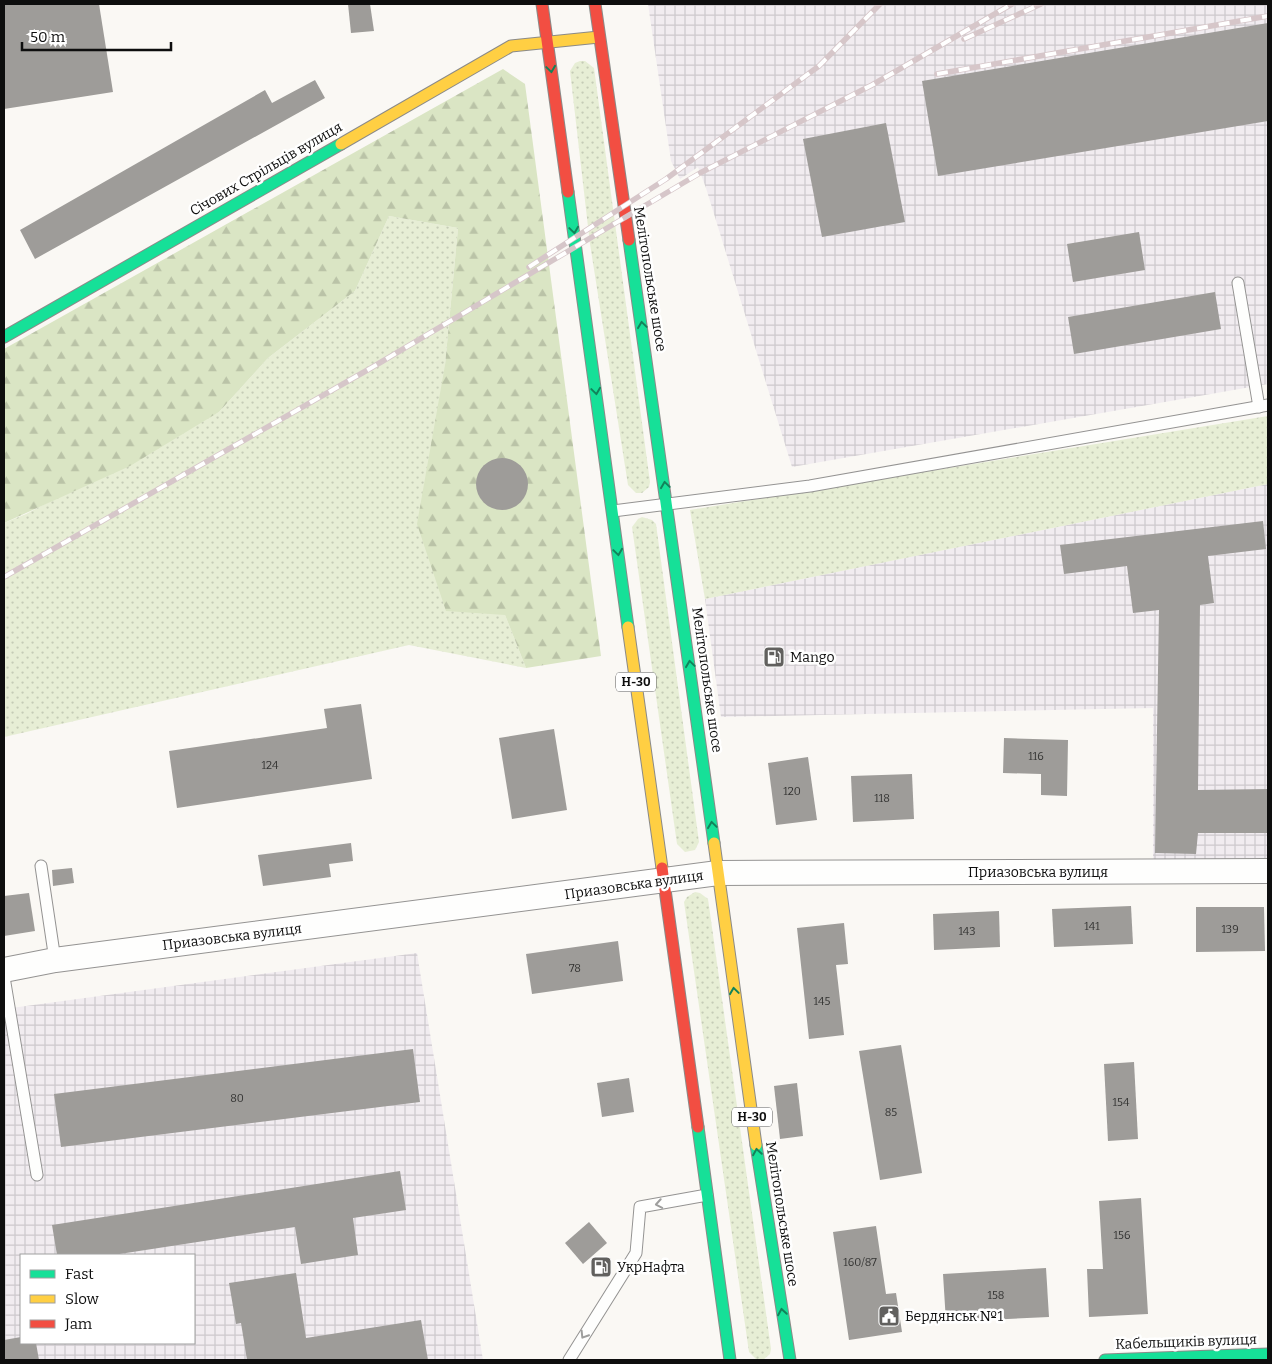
<svg xmlns="http://www.w3.org/2000/svg" width="1272" height="1364" font-family="Bitter,serif">
	<defs>
		<pattern id="industrial-grid" width="8" height="8" patternUnits="userSpaceOnUse" patternTransform="scale(1.25)"><rect width="8" height="8" fill="#f1ecf0"/><path d="M0 4h8M4 0v8" fill="none" stroke="#cdc9cd"/></pattern>
		<pattern id="grass-dots" width="8" height="8" patternUnits="userSpaceOnUse" patternTransform="scale(1.25)"><rect width="8" height="8" fill="#e7eed5"/><path d="M2 2h.1M6 6h.1" fill="none" stroke="#c5cbb6" stroke-width="1.8" stroke-linecap="round"/></pattern>
		<pattern id="forest-firs" width="22" height="20" patternUnits="userSpaceOnUse" patternTransform="scale(1.25)"><rect width="22" height="20" fill="#dae5c4"/><path d="M5 1l3.5 6h-7zM16 11l3.5 6h-7z" fill="#bac3a7"/></pattern>
	</defs>
	<rect width="100%" height="100%" fill="#faf8f4"/>
	<g fill="url(#industrial-grid)" fill-rule="evenodd">
		<polygon points="648,4 1268,4 1268,384 792,467 706,188 698,167 680,179 671,161"/>
		<polygon points="1268,484 1268,858 1153,860 1153,708 721,717 705,599"/>
		<path d="M417,953L483,1360H4V1009ZM21,1255H194V1343H21Z"/>
	</g>
	<g fill="url(#grass-dots)">
		<polygon points="580,61 585,61 594,68 650,482 649,487 642,493 636,493 628,485 590,244 570,71 575,63"/>
		<polygon points="389,216 458,228 445,365 505,615 526,668 409,645 4,737 4,523 26,514 219,412 268,358 355,291"/>
		<polygon points="1268,416 1268,484 705,599 690,510"/>
		<polygon points="642,517 652,520 656,524 699,842 695,850 685,852 677,844 632,527 638,519"/>
		<polygon points="695,892 700,893 708,899 771,1349 770,1354 763,1360 757,1360 749,1352 684,902 687,897"/>
	</g>
	<polygon fill="url(#forest-firs)" points="503,69 525,84 601,656 526,668 505,615 446,611 417,524 445,365 458,228 389,216 355,291 268,358 219,412 130,466 4,523 4,349"/>
	<g fill="#9e9c99">
		<polygon points="4,4 99,4 113,92 4,109"/>
		<polygon points="348,4 370,4 374,31 351,33"/>
		<polygon points="1268,23 1268,121 938,176 922,81"/>
		<polygon points="315,80 325,98 35,259 20,230 265,90 272,103"/>
		<polygon points="886,123 905,222 822,237 803,139"/>
		<polygon points="1139,232 1145,270 1073,282 1067,244"/>
		<polygon points="1215,292 1221,329 1074,354 1068,317"/>
		<circle cx="502" cy="484" r="26"/>
		<polygon points="1263,521 1266,549 1208,556 1214,603 1200,605 1198,790 1268,789 1268,833 1198,833 1196,854 1155,853 1159,610 1133,613 1127,566 1064,574 1060,545"/>
		<polygon points="361,704 372,779 177,808 169,751 327,728 324,709"/>
		<polygon points="554,729 567,810 512,819 499,738"/>
		<polygon points="1004,738 1068,740 1067,796 1041,795 1041,774 1003,773"/>
		<polygon points="808,757 817,820 776,825 768,763"/>
		<polygon points="912,774 914,819 853,822 851,776"/>
		<polygon points="351,843 353,861 329,864 331,877 263,886 258,855"/>
		<polygon points="72,868 74,883 53,886 52,870"/>
		<polygon points="29,893 35,931 4,936 4,896"/>
		<polygon points="1131,906 1133,944 1054,947 1052,909"/>
		<polygon points="1196,907 1264,907 1265,951 1196,952"/>
		<polygon points="999,911 1000,947 934,950 933,914"/>
		<polygon points="844,923 848,964 836,965 844,1035 809,1039 797,928"/>
		<polygon points="618,941 623,981 532,994 526,954"/>
		<polygon points="901,1045 922,1173 880,1180 859,1051"/>
		<polygon points="413,1049 420,1102 61,1147 54,1094"/>
		<polygon points="1134,1062 1138,1139 1108,1141 1104,1064"/>
		<polygon points="629,1078 634,1112 602,1117 597,1083"/>
		<polygon points="797,1083 803,1136 780,1139 774,1086"/>
		<polygon points="400,1171 406,1210 353,1218 358,1255 301,1264 295,1227 113,1255 57,1255 52,1225"/>
		<polygon points="1141,1198 1148,1314 1089,1317 1087,1269 1103,1269 1099,1201"/>
		<polygon points="589,1222 607,1243 583,1264 565,1243"/>
		<polygon points="876,1226 886,1294 896,1293 902,1332 849,1340 833,1232"/>
		<polygon points="1046,1268 1049,1317 946,1322 943,1274"/>
		<polygon points="296,1273 306,1338 421,1320 428,1360 247,1360 241,1323 236,1324 229,1283"/>
		<polygon points="21,1337 21,1343 36,1343 39,1360 4,1360 4,1340"/>
	</g>
	<g fill="none" stroke-linecap="round" stroke-linejoin="round">
		<g stroke="#949392" stroke-width="13">
			<g id="lane">
				<polyline points="1238,283 1259,407"/>
				<polyline points="613,511 810,486 1268,405"/>
				<polyline points="41,866 55,960"/>
				<polyline points="4,977 37,1175"/>
				<polyline points="569,1360 636,1253 640,1207 707,1195"/>
			</g>
		</g>
		<g stroke="#949392" stroke-width="26">
			<polyline id="street" points="4,970 55,960 718,873 1268,871"/>
		</g>
		<g stroke="#8b8a88" stroke-width="13">
			<g id="fast">
				<polyline points="568,192 628,627"/>
				<polyline points="629,240 714,843"/>
				<polyline points="4,337 341,144"/>
				<polyline points="698,1127 730,1360"/>
				<polyline points="756,1145 790,1360"/>
				<polyline points="1105,1360 1268,1354"/>
			</g>
		</g>
		<g stroke="#8b8a88" stroke-width="13">
			<g id="slow">
				<polyline points="341,144 511,46 599,37"/>
				<polyline points="628,627 662,868"/>
				<polyline points="714,843 756,1145"/>
			</g>
		</g>
		<g stroke="#8b8a88" stroke-width="13">
			<g id="jam">
				<polyline points="542,4 568,192"/>
				<polyline points="595,4 629,240"/>
				<polyline points="662,868 698,1127"/>
			</g>
		</g>
		<use href="#lane" stroke="#fefefd" stroke-width="11"/>
		<use href="#street" stroke="#fefefd" stroke-width="24"/>
		<use href="#fast" stroke="#16e098" stroke-width="11"/>
		<use href="#slow" stroke="#ffcf43" stroke-width="11"/>
		<use href="#jam" stroke="#f24e42" stroke-width="11"/>
		<g stroke="#d6c6c9" stroke-width="5.5">
			<g id="rail">
				<polyline points="964,39 1041,4"/>
				<polyline points="937,74 1268,16"/>
				<polyline points="529,267 666,179 819,66 880,4"/>
				<polyline points="4,577 371,368 700,173 872,85 1012,4"/>
			</g>
		</g>
		<use href="#rail" stroke="#fff" stroke-width="4" stroke-dasharray="11" stroke-linecap="butt"/>
	</g>
	<defs><path id="oneway-chevron" d="M-2-3.5L2.5 0L-2 3.5" fill="none" stroke-width="1.6" stroke-linecap="round" stroke-linejoin="round" transform="scale(1.25)"/></defs>
	<g stroke="#12825a">
		<use href="#oneway-chevron" transform="translate(551 69) rotate(82)"/>
		<use href="#oneway-chevron" transform="translate(574 230) rotate(82)"/>
		<use href="#oneway-chevron" transform="translate(642 325) rotate(-98)"/>
		<use href="#oneway-chevron" transform="translate(596 391) rotate(82)"/>
		<use href="#oneway-chevron" transform="translate(665 485) rotate(-98)"/>
		<use href="#oneway-chevron" transform="translate(618 552) rotate(82)"/>
		<use href="#oneway-chevron" transform="translate(690 664) rotate(-98)"/>
		<use href="#oneway-chevron" transform="translate(712 825) rotate(-98)"/>
		<use href="#oneway-chevron" transform="translate(734 991) rotate(-98)"/>
		<use href="#oneway-chevron" transform="translate(757 1152) rotate(-99)"/>
		<use href="#oneway-chevron" transform="translate(782 1312) rotate(-99)"/>
	</g>
	<g stroke="#9e9e9d">
		<use href="#oneway-chevron" transform="translate(659 1204) rotate(170)"/>
		<use href="#oneway-chevron" transform="translate(584 1335) rotate(122)"/>
	</g>
	<defs>
		<g id="fuel-square" transform="scale(1.125)"><rect x="-9" y="-9" width="18" height="18" rx="4" fill="#61605e" stroke="#fff"/><path d="M-5.5-6h7V0h2V4h1.3V-2.5L3-4.5l.8-.8L6-3V5H2.5V1h-1V6h-7ZM-4.2-4.7v3.2H.2V-4.7Z" fill="#fff"/></g>
		<g id="civic-square" transform="scale(1.125)"><rect x="-9" y="-9" width="18" height="18" rx="4" fill="#61605e" stroke="#fff"/><path d="M-.6-6.5H3V-4.5H.6V-3L4-1V1h2V6H-6V1h2V-1L-.6-3ZM-1.2 2.5V6h2.4V2.5Z" fill="#fff"/></g>
	</defs>
	<g fill-rule="evenodd">
		<use href="#fuel-square" x="774" y="657"/>
		<use href="#fuel-square" x="601" y="1267"/>
		<use href="#civic-square" x="889" y="1316"/>
	</g>
	<g text-anchor="middle" dominant-baseline="central" stroke-width="5" stroke-linejoin="round" paint-order="stroke">
		<g font-size="11" fill="#323231">
			<text x="1036" y="756">116</text>
			<text x="270" y="765">124</text>
			<text x="792" y="791">120</text>
			<text x="882" y="798">118</text>
			<text x="1092" y="926">141</text>
			<text x="1230" y="929">139</text>
			<text x="967" y="931">143</text>
			<text x="575" y="968">78</text>
			<text x="822" y="1001">145</text>
			<text x="237" y="1098">80</text>
			<text x="1121" y="1102">154</text>
			<text x="891" y="1112">85</text>
			<text x="1122" y="1235">156</text>
			<text x="860" y="1262">160/87</text>
			<text x="996" y="1295">158</text>
		</g>
		<g fill="#fff" stroke="#565656" stroke-width="1">
			<rect x="616" y="672.5" width="40" height="19" rx="4"/>
			<rect x="732" y="1107.5" width="40" height="19" rx="4"/>
		</g>
		<g font-size="12" font-weight="bold" fill="#0e0e0e">
			<text x="636" y="682">Н-30</text>
			<text x="752" y="1117">Н-30</text>
		</g>
		<g font-size="14" fill="#0e0e0e" stroke="#fff">
			<text transform="translate(266 169) rotate(-30)">Січових Стрільців вулиця</text>
			<text transform="translate(650 279) rotate(81)">Мелітопольське шосе</text>
			<text transform="translate(707 680) rotate(82)">Мелітопольське шосе</text>
			<text x="1038" y="872">Приазовська вулиця</text>
			<text transform="translate(634 885) rotate(-8)">Приазовська вулиця</text>
			<text transform="translate(232 937) rotate(-7)">Приазовська вулиця</text>
			<text transform="translate(782 1214) rotate(81)">Мелітопольське шосе</text>
			<text transform="translate(1186 1342) rotate(-2)">Кабельщиків вулиця</text>
		</g>
		<g font-size="14" fill="#0e0e0e" stroke="#fff" text-anchor="start">
			<text x="790" y="657">Mango</text>
			<text x="617" y="1267">УкрНафта</text>
			<text x="905" y="1316">Бердянськ №1</text>
		</g>
	</g>
	<rect width="1272" height="1364" fill="none" stroke="#0e0e0e" stroke-width="10"/>
	<rect x="20" y="1254" width="175" height="90" fill="#ffffff" stroke="#9f9f9f"/>
	<rect x="30" y="1270" width="25" height="8" fill="#16e098" stroke="#9f9f9f"/>
	<text x="65" y="1279" font-size="15" fill="#0e0e0e">Fast</text>
	<rect x="30" y="1295" width="25" height="8" fill="#ffcf43" stroke="#9f9f9f"/>
	<text x="65" y="1304" font-size="15" fill="#0e0e0e">Slow</text>
	<rect x="30" y="1320" width="25" height="8" fill="#f24e42" stroke="#9f9f9f"/>
	<text x="65" y="1329" font-size="15" fill="#0e0e0e">Jam</text>
	<path d="M22 42v8h149v-8" fill="none" stroke="#0e0e0e" stroke-width="2.5"/>
	<text x="30" y="42" font-size="15" fill="#0e0e0e" stroke="#ffffff" stroke-width="4" paint-order="stroke">50 m</text>
</svg>
